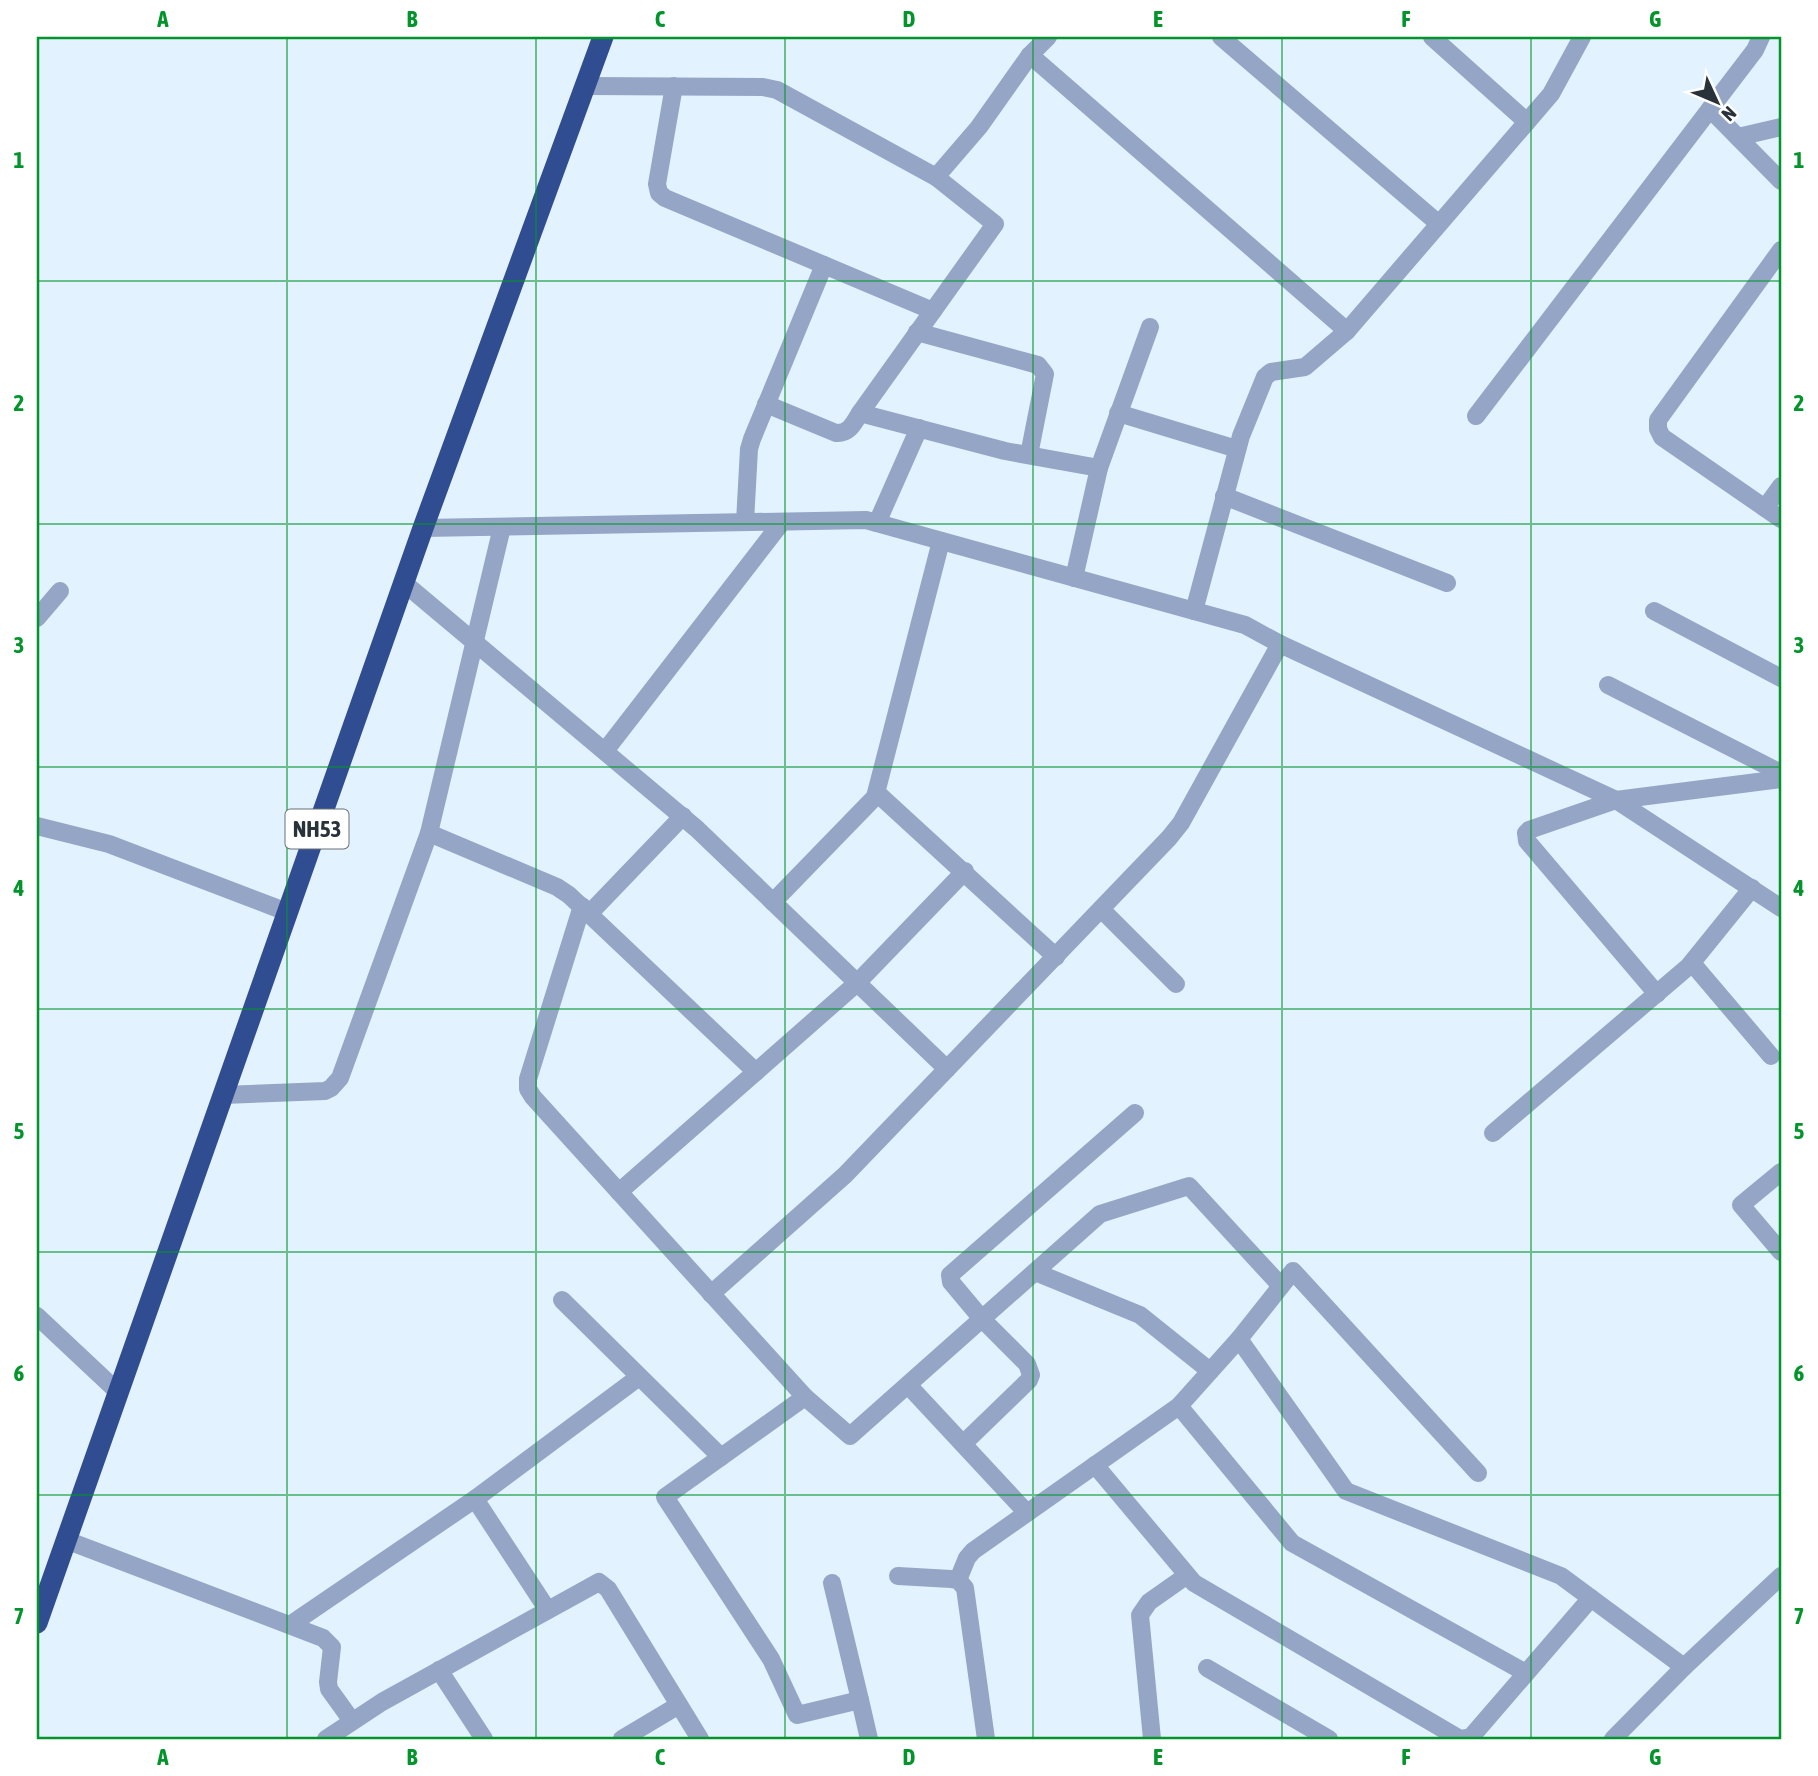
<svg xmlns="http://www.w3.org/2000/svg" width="1818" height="1776" font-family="'Asap Condensed',sans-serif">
	<rect width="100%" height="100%" fill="#e3f2ff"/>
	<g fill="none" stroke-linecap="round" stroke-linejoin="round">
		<g stroke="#95a5c6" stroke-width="18">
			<polyline points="1048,37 1030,55 979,127 936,177 995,224 860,413 1005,451 1099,468 1074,578"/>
			<polyline points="1221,37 1439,224"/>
			<polyline points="1432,37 1527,122"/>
			<polyline points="1030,55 1347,331"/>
			<polyline points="586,86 763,87 777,90 936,177"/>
			<polyline points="674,86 657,184 659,193 665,198 933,311"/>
			<polyline points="1710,109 1781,181"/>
			<polyline points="1738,137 1781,127"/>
			<polyline points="1781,250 1658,420 1658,429 1662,437 1781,519"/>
			<polyline points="917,332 1038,365 1045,374 1029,455"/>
			<path d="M766,404L836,433C849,434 854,423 860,413"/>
			<polyline points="1118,413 1237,449"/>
			<polyline points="1476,416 1755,50 1761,37"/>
			<polyline points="1099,468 1150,327"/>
			<polyline points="1224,496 1447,583"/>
			<polyline points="1765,508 1781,486"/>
			<polyline points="745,522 749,449 752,439 824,265"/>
			<polyline points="877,523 919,428"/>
			<polyline points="423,528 866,520 1245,625 1280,644 1616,800 1781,908"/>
			<polyline points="404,583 697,829 947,1069"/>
			<polyline points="1194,611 1241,436 1265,377 1271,372 1305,367 1347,331 1551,94 1582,37"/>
			<polyline points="1654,611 1781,678"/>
			<polyline points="37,618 60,591"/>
			<polyline points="1608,685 1781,773"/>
			<polyline points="605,751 782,522"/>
			<polyline points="877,793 1056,957"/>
			<polyline points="37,826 109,844 287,912"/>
			<polyline points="429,833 557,887 569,895 756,1072"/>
			<polyline points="773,902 875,797 941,541"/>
			<polyline points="582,906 528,1079 528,1089 533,1097 805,1397"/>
			<polyline points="1101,909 1176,984"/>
			<polyline points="589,914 683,816"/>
			<polyline points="1692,963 1771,1056"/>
			<polyline points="1657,994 1527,841 1526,833 1529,830 1616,800 1781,779"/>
			<polyline points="223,1095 325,1091 331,1088 340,1078 429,833 502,527"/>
			<polyline points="1493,1133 1689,966 1752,888"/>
			<polyline points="1781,1172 1741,1205 1781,1252"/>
			<polyline points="619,1192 857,983 965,871"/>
			<polyline points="1035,1272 1140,1315 1210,1371"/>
			<polyline points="711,1294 845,1175 1169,838 1181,823 1280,644"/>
			<polyline points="562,1300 721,1457"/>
			<polyline points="37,1316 118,1392"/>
			<polyline points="908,1385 1027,1513"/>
			<polyline points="1179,1406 1292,1543 1526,1673"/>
			<polyline points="963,1444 1029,1380 1031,1375 1027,1364 982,1319 951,1282 950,1275 1135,1113"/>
			<polyline points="1095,1465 1194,1583 1460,1739 1471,1737 1591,1598"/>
			<polyline points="1478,1473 1293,1271 1239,1339 1346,1491 1561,1576 1684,1667"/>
			<polyline points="475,1499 547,1609"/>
			<polyline points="66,1540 323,1638 332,1647 328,1682 329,1689 352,1721"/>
			<polyline points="898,1576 951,1579 958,1580 965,1588 986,1739"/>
			<polyline points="958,1580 967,1558 973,1551 1179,1406 1239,1339"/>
			<polyline points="832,1583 860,1700"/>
			<polyline points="290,1625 475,1499 639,1377"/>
			<polyline points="1207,1668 1329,1739"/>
			<polyline points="439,1670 484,1739"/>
			<polyline points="326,1739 382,1702 599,1582 608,1589 700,1739"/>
			<polyline points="622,1739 679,1705"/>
			<polyline points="869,1739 860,1700 797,1715 771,1659 665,1497 805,1397 850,1436 1100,1214 1189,1186 1281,1286"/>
			<polyline points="1152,1739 1140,1615 1149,1602 1186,1576"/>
			<polyline points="1613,1739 1684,1667 1781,1576"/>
		</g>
		<polyline stroke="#314d91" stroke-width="21" points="37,1623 423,528 603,37"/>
	</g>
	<path fill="none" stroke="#03952c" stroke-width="2" stroke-opacity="0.55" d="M287,37V1739M536,37V1739M785,37V1739M1033,37V1739M1282,37V1739M1531,37V1739M37,281H1781M37,524H1781M37,767H1781M37,1009H1781M37,1252H1781M37,1495H1781"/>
	<g text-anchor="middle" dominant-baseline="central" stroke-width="6" stroke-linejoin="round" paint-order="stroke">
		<rect fill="#fff" stroke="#697076" stroke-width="2" x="285.5" y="809.5" width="63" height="39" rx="5"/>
		<g font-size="23" font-weight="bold" fill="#29323b">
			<text x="317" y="829">NH53</text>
		</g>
	</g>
	<rect width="1818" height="1776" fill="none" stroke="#ffffff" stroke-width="77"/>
	<g transform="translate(1717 102) rotate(134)" stroke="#ffffff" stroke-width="5" paint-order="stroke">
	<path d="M0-5L12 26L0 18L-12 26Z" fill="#29323b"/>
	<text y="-10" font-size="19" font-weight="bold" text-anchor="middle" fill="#29323b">N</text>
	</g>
	<rect x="38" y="38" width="1742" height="1700" fill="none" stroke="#03952c" stroke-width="2.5"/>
	<g font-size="23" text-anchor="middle" font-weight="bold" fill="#03952c">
		<text x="163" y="27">A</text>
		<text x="412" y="27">B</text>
		<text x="660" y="27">C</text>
		<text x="909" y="27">D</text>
		<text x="1158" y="27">E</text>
		<text x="1406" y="27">F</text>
		<text x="1655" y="27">G</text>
		<text x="19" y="168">1</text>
		<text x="1799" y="168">1</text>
		<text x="19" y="411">2</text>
		<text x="1799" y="411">2</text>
		<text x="19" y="653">3</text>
		<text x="1799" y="653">3</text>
		<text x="19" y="896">4</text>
		<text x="1799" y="896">4</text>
		<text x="19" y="1139">5</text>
		<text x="1799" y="1139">5</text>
		<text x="19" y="1381">6</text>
		<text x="1799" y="1381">6</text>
		<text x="19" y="1624">7</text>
		<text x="1799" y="1624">7</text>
		<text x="163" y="1765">A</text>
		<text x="412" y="1765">B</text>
		<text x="660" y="1765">C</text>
		<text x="909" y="1765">D</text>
		<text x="1158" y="1765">E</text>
		<text x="1406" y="1765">F</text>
		<text x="1655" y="1765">G</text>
	</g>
</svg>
